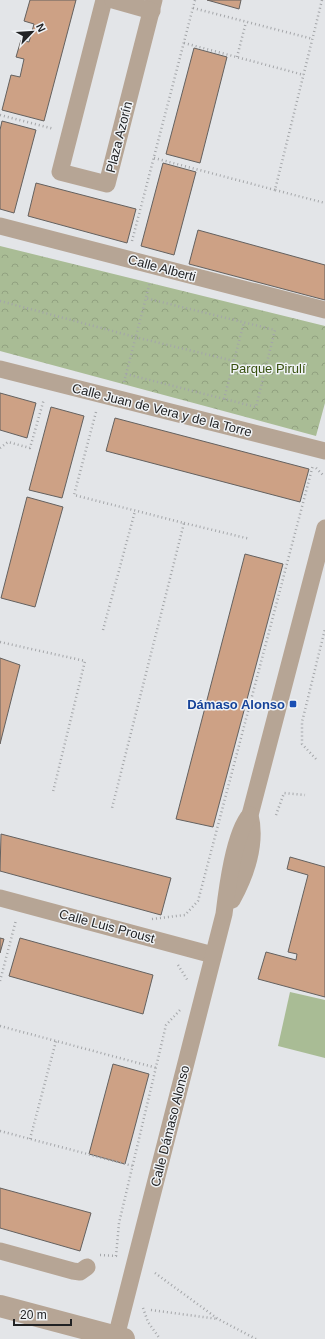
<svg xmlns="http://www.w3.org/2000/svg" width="325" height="1339" font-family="Arial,sans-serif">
	<defs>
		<pattern id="park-crowns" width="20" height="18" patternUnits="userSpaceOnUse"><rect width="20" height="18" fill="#a9bc95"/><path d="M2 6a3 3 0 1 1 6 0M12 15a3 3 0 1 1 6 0" fill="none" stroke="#91a180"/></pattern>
	</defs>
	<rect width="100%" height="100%" fill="#e3e5e8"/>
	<polygon fill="#a9bc95" points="290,992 325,1000 325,1058 278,1046"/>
	<polygon fill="url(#park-crowns)" points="0,246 325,326 325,403 316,436 0,351"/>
	<g fill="#cda185" stroke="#64615f">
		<polygon points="30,0 76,0 44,121 2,110 11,75 20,77 24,59 16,57 21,40 29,42 34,24 24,21"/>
		<polygon points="207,0 241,0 239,9"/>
		<polygon points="194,48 227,57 200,163 166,154"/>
		<polygon points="2,121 36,130 14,213 0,209 0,130"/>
		<polygon points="163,163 196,172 174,255 141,246"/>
		<polygon points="36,183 136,209 127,243 28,216"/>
		<polygon points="198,230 325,265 325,300 189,264"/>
		<polygon points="0,393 36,403 27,438 0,430"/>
		<polygon points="51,407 84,416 62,498 29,490"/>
		<polygon points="115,418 309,469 300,502 106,451"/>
		<polygon points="27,497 63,507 35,607 1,598"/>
		<polygon points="245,554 283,564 213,827 176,819"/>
		<polygon points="0,658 20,665 0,744"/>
		<polygon points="1,834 171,878 161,915 0,871"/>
		<polygon points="290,857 325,867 325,997 258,979 266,952 296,960 297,954 288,952 308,875 287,869"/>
		<polygon points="0,938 4,939 0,953"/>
		<polygon points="20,938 153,975 143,1014 9,976"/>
		<polygon points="113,1064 149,1074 125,1164 89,1154"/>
		<polygon points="0,1188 91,1213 80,1251 0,1228"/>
	</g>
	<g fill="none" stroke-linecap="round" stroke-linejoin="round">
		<g stroke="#a4a6a9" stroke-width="2.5" stroke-dasharray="1 3" stroke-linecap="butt">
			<polyline points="322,0 275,190 325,203"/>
			<polyline points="193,8 313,39"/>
			<polyline points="184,43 304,75"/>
			<polyline points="237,57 246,22"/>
			<polyline points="0,115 54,129"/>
			<polyline points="154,158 275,190"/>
			<polyline points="132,241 195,0"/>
			<polyline points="0,301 135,337 234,361"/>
			<polyline points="126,374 256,407 275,330 145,298"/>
			<polyline points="124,382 150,282"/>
			<polyline points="224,399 244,322"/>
			<polyline points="96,412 74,495 184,523 112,808"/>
			<polyline points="0,448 8,442 30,448 44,399"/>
			<polyline points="316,468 323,475"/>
			<polyline points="184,523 250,539"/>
			<polyline points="103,630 135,511"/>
			<polyline points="0,642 85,661 53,792"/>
			<polyline points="316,759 302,744 302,722 325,629"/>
			<polyline points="276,815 284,793 305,795"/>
			<polyline points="152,919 185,915 198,901 313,465"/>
			<polyline points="178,965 188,981"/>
			<polyline points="0,981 16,920"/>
			<polyline points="0,1026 157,1068"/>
			<polyline points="0,1131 133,1166"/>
			<polyline points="30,1139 56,1041"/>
			<polyline points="100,1255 116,1256 119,1223 166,1025 180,1010"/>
			<polyline points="155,1273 218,1319 256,1339"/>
			<polyline points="143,1308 148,1322 160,1339"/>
			<polyline points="151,1310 218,1319"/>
		</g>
		<g stroke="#b6a595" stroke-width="17">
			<polyline points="104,0 60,172 107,184 154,0"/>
			<polyline points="113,0 152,11"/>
			<polyline points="0,226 325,310"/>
			<polyline points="0,369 325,451"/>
			<polyline points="0,898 213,955"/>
			<path d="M232,900C246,875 257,843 250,815L325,528"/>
			<polyline points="0,1251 73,1271 80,1272 87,1267"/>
			<path d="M116,1337L224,914C227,889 234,833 250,815"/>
		</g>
		<polyline stroke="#b6a595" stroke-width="22" points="0,1306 124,1339"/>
	</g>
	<rect fill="#1a4fb4" stroke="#f0f3f6" stroke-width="1.5" x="289" y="700" width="8" height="8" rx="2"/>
	<g text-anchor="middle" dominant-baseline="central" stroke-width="3" stroke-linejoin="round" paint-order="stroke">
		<g font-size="13" fill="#212224" stroke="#f0f3f6">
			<text transform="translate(119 137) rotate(-76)">Plaza Azorín</text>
			<text transform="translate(162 268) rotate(15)">Calle Alberti</text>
			<text transform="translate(162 410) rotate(14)">Calle Juan de Vera y de la Torre</text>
			<text transform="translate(107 926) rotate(15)">Calle Luis Proust</text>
			<text transform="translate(170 1126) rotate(-76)">Calle Dámaso Alonso</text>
		</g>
		<g font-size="13" fill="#37500e" stroke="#f0f3f6">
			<text x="268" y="368">Parque Pirulí</text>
		</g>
		<g font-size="13" font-weight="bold" fill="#164399" stroke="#f0f3f6" text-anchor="end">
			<text x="285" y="704">Dámaso Alonso</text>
		</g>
	</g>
	<g transform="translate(32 32) rotate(65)" stroke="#f0f3f6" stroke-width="3" paint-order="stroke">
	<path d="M0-3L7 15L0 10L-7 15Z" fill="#212224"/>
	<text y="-6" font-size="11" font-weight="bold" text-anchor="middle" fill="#212224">N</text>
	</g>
	<path d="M14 1319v6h57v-6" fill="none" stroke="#212224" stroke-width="2"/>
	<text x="20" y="1319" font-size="12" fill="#212224" stroke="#f0f3f6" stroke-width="3" paint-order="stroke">20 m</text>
</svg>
